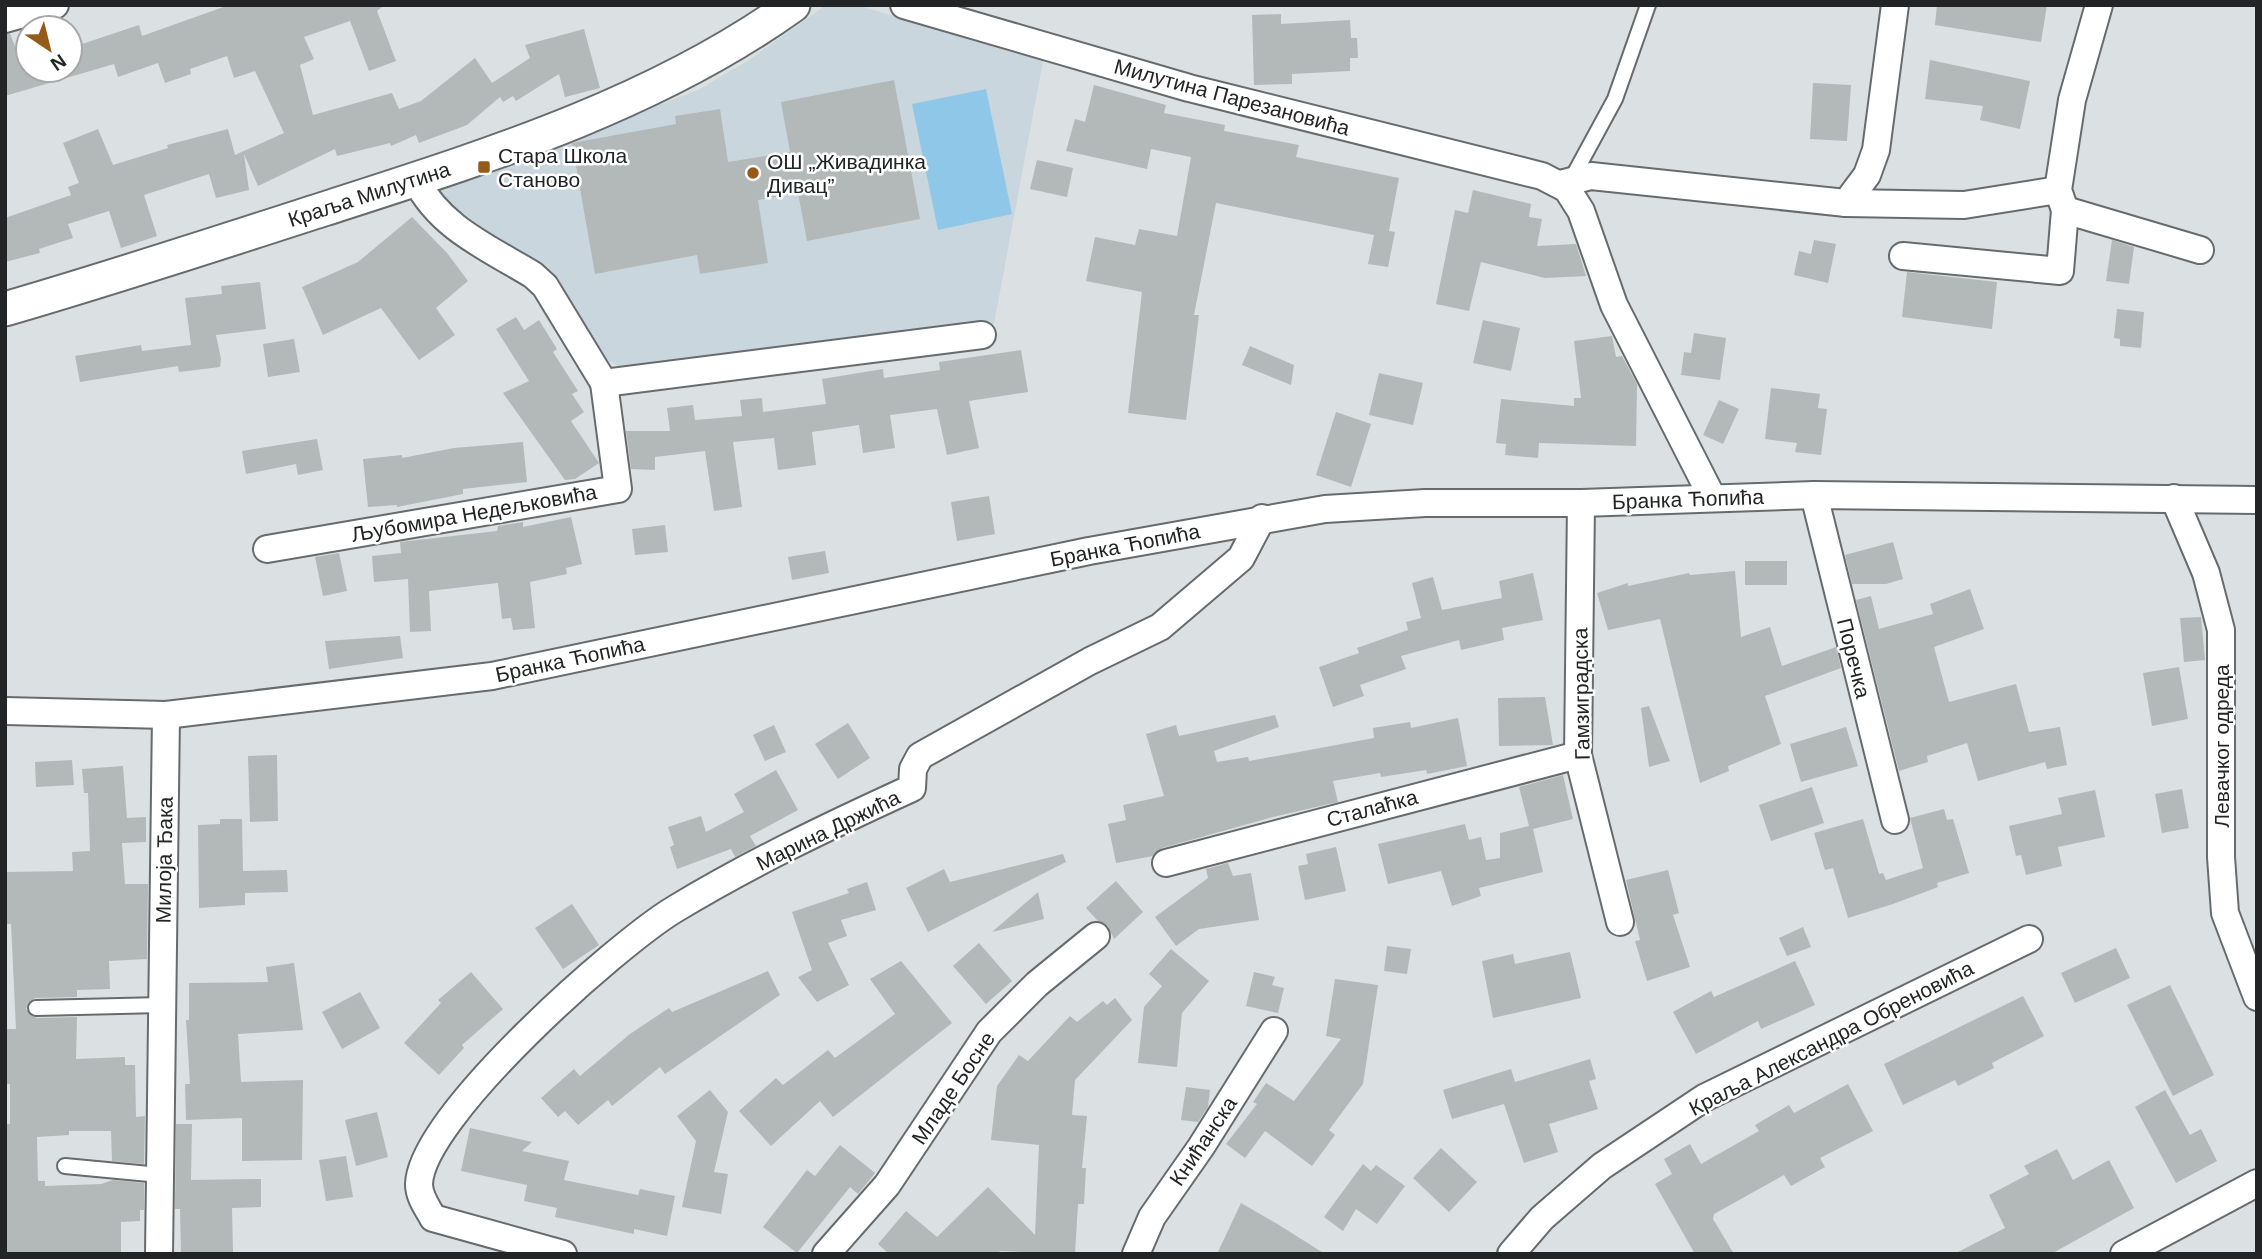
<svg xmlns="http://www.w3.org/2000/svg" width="2262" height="1259" font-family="Arial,sans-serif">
	<rect width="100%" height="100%" fill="#dbe0e2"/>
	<polygon fill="#cad6dd" points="826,5 857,5 1043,61 994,324 649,370 624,369 609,361 591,339 451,211 438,190 698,90 749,60"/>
	<polygon fill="#8fc7e8" points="986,89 1012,214 938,230 912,104"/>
	<g fill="#b3b9b9">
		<polygon points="229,5 384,5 377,11 396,61 369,71 350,21 304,37 314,59 300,65 313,115 392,93 399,109 421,101 475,58 492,83 530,58 525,45 584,29 600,88 565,97 559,74 516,101 513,96 503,102 500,97 467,125 419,143 416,135 391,146 390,143 337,156 335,149 258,186 244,154 249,190 216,198 209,174 144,195 157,236 121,248 109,211 68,224 73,238 39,249 40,253 5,262 5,218 71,195 68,187 79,183 63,143 98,129 113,165 168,148 167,145 228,129 235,155 284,133 255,71 234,78 227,56 190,69 191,74 165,83 158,63 118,77 114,64 5,96 5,34 10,34 25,70 70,70 70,48 139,25 142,36"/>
		<polygon points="1937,5 2047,5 2041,42 1935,25"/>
		<polygon points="1281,14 1281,24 1350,20 1351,38 1357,38 1358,58 1350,58 1350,71 1292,74 1292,84 1254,85 1252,15"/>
		<polygon points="1930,60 2030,81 2020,129 1980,120 1983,106 1925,99"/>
		<polygon points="894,80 920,219 807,241 798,193 758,200 768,263 700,274 697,255 595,274 572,143 676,124 675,116 720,109 728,162 790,152 781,102"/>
		<polygon points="1813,83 1851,85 1847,141 1810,139"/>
		<polygon points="1094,85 1166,105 1164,113 1225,125 1224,131 1299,145 1296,157 1399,178 1389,231 1395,232 1388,267 1368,264 1374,235 1216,203 1194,315 1199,315 1186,420 1128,413 1142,292 1086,281 1095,237 1135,245 1139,229 1177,236 1191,157 1151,149 1147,169 1066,151 1075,119 1085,122"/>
		<polygon points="1037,160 1073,168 1067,197 1030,189"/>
		<polygon points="1473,190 1531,204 1529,217 1542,219 1537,246 1576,244 1586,276 1545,278 1481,262 1469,311 1436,304 1455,210 1468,213"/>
		<polygon points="412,217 447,253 468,281 436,308 455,335 419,360 381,308 323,335 302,287 358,262"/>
		<polygon points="1814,240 1836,244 1828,283 1794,275 1799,251 1811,254"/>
		<polygon points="2112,240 2134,247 2129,284 2106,281"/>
		<polygon points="1907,272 1997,282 1992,329 1902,317"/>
		<polygon points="260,282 266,329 216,335 221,359 220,367 179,372 178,366 80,382 75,356 141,345 142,351 191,345 185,298 222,294 221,286"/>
		<polygon points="2117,309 2144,312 2141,348 2120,346 2120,339 2114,338"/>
		<polygon points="516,317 524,330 539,320 557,349 553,352 578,391 572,394 584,412 571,421 599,463 575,479 565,480 503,393 529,381 496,329"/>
		<polygon points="1483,320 1520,328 1511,371 1473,363"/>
		<polygon points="1694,333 1726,338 1720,380 1681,375 1684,352 1691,353"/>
		<polygon points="1612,336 1616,357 1622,356 1637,384 1636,446 1539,443 1538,458 1505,455 1506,444 1496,443 1501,399 1574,406 1574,398 1581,398 1574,341"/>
		<polygon points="294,339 300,372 268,377 263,344"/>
		<polygon points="1250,346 1294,365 1291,385 1242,365"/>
		<polygon points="1021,350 1028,392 969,401 979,448 947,455 937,409 890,415 895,448 863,453 859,425 812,432 816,465 778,470 774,438 733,442 742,507 714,511 705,451 655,457 655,470 631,469 626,431 670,431 667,408 693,405 695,420 742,416 740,400 762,398 763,412 826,404 822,379 883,369 884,378 940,370 939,362"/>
		<polygon points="1379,373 1423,383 1413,425 1369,415"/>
		<polygon points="1771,388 1820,394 1818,408 1827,409 1821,455 1795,452 1797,443 1765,439"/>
		<polygon points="1719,400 1739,409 1723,444 1703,435"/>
		<polygon points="1336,412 1371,424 1351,487 1316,475"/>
		<polygon points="317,439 323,470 298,475 296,464 246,474 242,451"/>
		<polygon points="523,442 527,482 463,489 463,494 397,507 397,505 368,507 363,459 402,455 402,458 454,448"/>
		<polygon points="989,496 995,534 957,541 951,502"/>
		<polygon points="571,517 582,564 566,568 567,574 530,582 535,628 513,630 511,618 502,619 498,583 429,591 431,631 410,632 408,579 374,582 372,556 401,553 400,542 497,531 498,526 523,522 523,527"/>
		<polygon points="665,525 668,552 635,555 632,529"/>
		<polygon points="1893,542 1903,579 1886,584 1852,584 1845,555"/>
		<polygon points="825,551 829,573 792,580 788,557"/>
		<polygon points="339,553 347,591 323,596 315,557"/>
		<rect x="1745" y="561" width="42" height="24"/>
		<polygon points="1735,571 1741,637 1770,627 1782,666 1836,647 1841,668 1765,696 1781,744 1728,766 1729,771 1700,783 1660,619 1608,630 1597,593 1628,583 1628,586 1689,573 1690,575"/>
		<polygon points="1533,573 1543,620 1502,628 1504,640 1461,650 1459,640 1401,656 1406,669 1360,685 1364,696 1333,707 1319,667 1359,653 1357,648 1408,630 1406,622 1421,618 1412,583 1433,577 1442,610 1502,598 1499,581"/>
		<polygon points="1970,589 1984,629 1934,647 1949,702 2016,684 2029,732 2060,727 2067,765 2047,769 2045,762 1978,781 1967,743 1927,756 1928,762 1899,771 1856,600 1871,596 1879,629 1933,614 1930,604"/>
		<polygon points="2201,617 2205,660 2184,662 2180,618"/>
		<polygon points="400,636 403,658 329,669 325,641"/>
		<polygon points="2179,667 2188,719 2152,726 2143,673"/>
		<polygon points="1545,697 1553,745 1499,746 1498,698"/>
		<polygon points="1649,706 1670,761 1649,767 1641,708"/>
		<polygon points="1275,715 1279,727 1214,751 1217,762 1248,757 1249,761 1374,738 1373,728 1410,722 1411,728 1458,718 1467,766 1427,774 1426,770 1381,777 1380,773 1333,781 1338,802 1273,817 1162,848 1153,856 1116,863 1108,824 1126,820 1123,805 1164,796 1146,734 1176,725 1179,736"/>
		<polygon points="848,723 870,758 838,779 815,744"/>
		<polygon points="774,725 786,752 765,761 753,735"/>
		<polygon points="1846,727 1858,766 1801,782 1790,744"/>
		<polygon points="277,755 278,821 250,822 248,756"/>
		<polygon points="72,760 74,785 36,787 35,762"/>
		<polygon points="123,766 127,818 146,817 146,842 122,843 125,884 148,884 147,959 109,961 110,989 77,990 77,997 35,998 28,1003 26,1009 36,1018 77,1017 76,1059 125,1057 125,1065 135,1065 136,1117 145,1116 144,1164 112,1161 111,1131 69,1131 69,1135 37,1137 38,1181 45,1181 45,1186 101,1184 113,1180 144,1183 144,1210 140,1210 140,1221 121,1222 121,1254 7,1254 5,1124 10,1124 10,1084 5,1084 5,1029 16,1029 11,924 6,924 6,872 73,871 72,852 90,851 88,793 84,793 82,769"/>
		<polygon points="776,770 798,810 750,836 756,846 735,857 731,849 677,869 670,847 674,845 668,827 701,816 706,832 744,812 734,794"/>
		<polygon points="1563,775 1573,819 1533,829 1543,872 1479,888 1481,896 1452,906 1441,871 1388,884 1378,844 1465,824 1469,840 1481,837 1486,860 1500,858 1500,833 1529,826 1519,787"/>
		<polygon points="1812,787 1824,823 1771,841 1759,805"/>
		<polygon points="2182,789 2189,828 2162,833 2155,794"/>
		<polygon points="2095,790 2105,837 2058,847 2062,866 2026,875 2021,855 2016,856 2009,826 2062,814 2058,798"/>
		<polygon points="1944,809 1947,820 1953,819 1969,873 1937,883 1938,887 1893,904 1848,918 1833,868 1825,870 1814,833 1863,819 1879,874 1883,873 1886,880 1923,868 1910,818"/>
		<polygon points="220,819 242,819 243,871 287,870 288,892 245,893 245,905 199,908 198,825 220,824"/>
		<polygon points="1336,847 1346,891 1305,900 1298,866 1308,864 1306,854"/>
		<polygon points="1063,854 1066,862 928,932 906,888 944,869 950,882"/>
		<polygon points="1228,863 1233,876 1251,873 1259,920 1199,929 1176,946 1155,917 1208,878 1206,869"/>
		<polygon points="1668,870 1679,913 1673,915 1690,967 1647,981 1635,941 1640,940 1626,880"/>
		<polygon points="1116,881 1143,912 1114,939 1108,926 1098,921 1086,908"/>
		<polygon points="867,882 876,910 841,920 847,936 828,943 849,985 817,1002 798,977 812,970 792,912 849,893 847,889"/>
		<polygon points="1038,892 1044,919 992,932"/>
		<polygon points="572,904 599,945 563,969 535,928"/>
		<polygon points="1803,927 1811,947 1787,956 1779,938"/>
		<polygon points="979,943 1012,981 986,1004 953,966"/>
		<polygon points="1387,946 1411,949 1407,974 1384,971"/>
		<polygon points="2116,948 2130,978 2075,1003 2061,973"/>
		<polygon points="1171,949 1209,981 1182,1013 1177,1067 1138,1063 1144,1007 1162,986 1149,974"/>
		<polygon points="1570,952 1581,998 1493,1018 1482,961 1513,954 1515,964"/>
		<polygon points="901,961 952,1023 833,1117 820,1101 771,1146 739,1111 776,1078 783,1085 828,1050 835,1058 895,1014 870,979"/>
		<polygon points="1795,961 1815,1005 1761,1029 1758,1021 1696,1054 1673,1012 1711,991 1714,997"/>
		<polygon points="294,963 303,1030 238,1034 241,1082 303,1080 302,1160 242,1161 242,1118 186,1120 185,1084 190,1084 186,1020 189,1020 189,983 268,982 266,967"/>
		<polygon points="768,971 780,995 665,1074 660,1067 612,1106 608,1100 578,1125 565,1111 558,1117 541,1098 574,1069 580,1076 630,1034 669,1008 672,1012"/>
		<polygon points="471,972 503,1009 462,1045 464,1048 439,1075 404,1043 441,1003 438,1000"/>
		<polygon points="1254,972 1275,977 1272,985 1284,988 1278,1013 1246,1006"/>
		<polygon points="1335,979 1378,985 1363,1084 1329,1130 1335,1135 1312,1166 1265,1131 1245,1158 1226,1144 1257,1104 1253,1102 1266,1083 1294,1101 1341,1039 1326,1036"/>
		<polygon points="2170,985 2214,1075 2173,1096 2127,1005"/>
		<polygon points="360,992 380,1028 342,1049 322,1012"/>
		<polygon points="2023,996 2044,1036 1992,1063 1994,1068 1958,1086 1955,1080 1903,1105 1884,1064"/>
		<polygon points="1115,998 1132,1020 1075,1080 1072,1115 1087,1116 1082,1168 1086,1168 1084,1204 1078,1204 1075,1254 999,1251 1002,1254 889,1254 878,1244 906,1211 937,1237 988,1187 1035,1235 1039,1145 991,1140 997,1086 1019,1055 1028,1061 1070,1016 1077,1022 1103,1001 1107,1005"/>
		<polygon points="1590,1059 1596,1079 1589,1081 1598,1109 1549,1124 1558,1152 1524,1163 1504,1104 1452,1119 1443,1090 1511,1069 1515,1082"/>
		<polygon points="1848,1084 1873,1131 1820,1158 1825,1167 1791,1186 1784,1175 1714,1214 1713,1219 1734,1254 1695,1254 1655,1184 1672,1174 1664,1159 1690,1144 1701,1164 1759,1131 1755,1125 1789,1105 1794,1113"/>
		<polygon points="1186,1087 1210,1090 1208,1107 1198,1122 1181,1120"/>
		<polygon points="710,1090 728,1112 714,1172 728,1174 721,1214 682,1207 696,1141 677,1116"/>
		<polygon points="2165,1090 2190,1135 2201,1129 2217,1161 2176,1183 2135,1107"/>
		<polygon points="377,1112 388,1157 356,1166 345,1120"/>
		<polygon points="176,1124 192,1124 191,1180 261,1179 261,1207 232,1208 233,1253 181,1254 180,1209 175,1209"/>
		<polygon points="470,1128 532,1142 522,1151 569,1161 564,1180 638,1195 640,1189 675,1196 667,1236 634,1229 634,1234 555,1217 557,1208 524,1201 527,1185 461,1171"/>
		<polygon points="840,1145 875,1173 858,1194 850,1187 797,1253 763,1227 807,1170 815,1176"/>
		<polygon points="1441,1148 1477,1182 1449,1212 1413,1178"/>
		<polygon points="2057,1149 2073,1180 2109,1160 2134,1208 2051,1254 1954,1254 2005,1228 1989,1195 2029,1174 2024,1166"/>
		<polygon points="346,1156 353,1197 326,1201 319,1160"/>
		<polygon points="1363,1164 1371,1171 1376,1165 1405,1186 1377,1224 1356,1209 1343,1231 1324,1217"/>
		<polygon points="1241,1203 1279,1225 1325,1254 1217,1254"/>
	</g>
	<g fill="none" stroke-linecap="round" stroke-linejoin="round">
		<g stroke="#676b6d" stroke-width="18">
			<g id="service">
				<polyline points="1571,180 1615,99 1648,5"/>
				<polyline points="36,1008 162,1005"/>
				<polyline points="65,1166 160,1175"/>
			</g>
		</g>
		<g stroke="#676b6d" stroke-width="30">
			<g id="minor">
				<polyline points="904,5 1189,88 1542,176 1567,189 1581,211 1614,305 1712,497"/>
				<polyline points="2099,5 2072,100 2058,190 2065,210 2200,250"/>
				<polyline points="5,19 55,5"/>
				<path d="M416,180C440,228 489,248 533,275L545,286L604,383L982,335"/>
				<polyline points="1560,184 1591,176 1846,203 1964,205 2058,190"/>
				<polyline points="1846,203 1867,175 1876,150 1895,5"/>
				<polyline points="1903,256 2060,271 2065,210"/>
				<polyline points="1814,495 1895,820"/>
				<polyline points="2174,498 2206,573 2221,630 2221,857 2225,913 2257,997"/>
				<polyline points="1581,503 1578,755 1620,922"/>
				<polyline points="267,549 618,489 604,383"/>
				<polyline points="5,711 166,715 492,676 1089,551 1325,509 1425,503 1581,503 1814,495 2257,500"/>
				<polyline points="1166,863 1578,755"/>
				<polyline points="159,1254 166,715"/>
				<path d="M563,1254L433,1218C427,1207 419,1197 419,1184C421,1117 617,944 675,909C751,863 831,825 912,788L913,769L920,756L1090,661L1160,627L1241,558L1262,518"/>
				<polyline points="826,1254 887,1185 989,1032 1037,984 1096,936"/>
				<polyline points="1136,1254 1152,1217 1201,1147 1274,1031"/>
				<polyline points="1511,1254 1542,1218 1602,1166 1704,1098 2029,939"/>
				<polyline points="2124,1254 2257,1183"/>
			</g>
		</g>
		<g stroke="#676b6d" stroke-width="37">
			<path id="tertiary" d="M5,309C112,278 218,243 324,209C485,157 654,105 793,5"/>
		</g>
		<use href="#service" stroke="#fff" stroke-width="14"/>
		<use href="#minor" stroke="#fff" stroke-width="26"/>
		<use href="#tertiary" stroke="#fff" stroke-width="33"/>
	</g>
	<g fill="#955a18" stroke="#fff" stroke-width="2.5">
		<rect x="477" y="160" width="14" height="14" rx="3.5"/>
		<circle cx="753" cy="173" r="7"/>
	</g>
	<g text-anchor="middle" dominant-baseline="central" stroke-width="5" stroke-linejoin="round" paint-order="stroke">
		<g font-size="21" fill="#222425" stroke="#fff">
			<text transform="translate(1232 97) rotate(15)">Милутина Парезановића</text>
			<text transform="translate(369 194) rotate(-18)">Краља Милутина</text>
			<text transform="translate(1688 499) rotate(-2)">Бранка Ћопића</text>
			<text transform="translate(474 513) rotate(-10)">Љубомира Недељковића</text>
			<text transform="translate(1125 545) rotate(-11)">Бранка Ћопића</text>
			<text transform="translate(1854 658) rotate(76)">Поречка</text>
			<text transform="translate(570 659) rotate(-12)">Бранка Ћопића</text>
			<text transform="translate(1581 694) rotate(-91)">Гамзиградска</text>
			<text transform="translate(2221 746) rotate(-90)">Левачког одреда</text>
			<text transform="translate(1372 808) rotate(-15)">Сталаћка</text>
			<text transform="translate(828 830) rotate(-26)">Марина Држића</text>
			<text transform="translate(164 860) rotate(-89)">Милоја Ђака</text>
			<text transform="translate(1831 1038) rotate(-27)">Краља Александра Обреновића</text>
			<text transform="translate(953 1088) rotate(-56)">Младе Босне</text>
			<text transform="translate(1203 1141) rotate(-56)">Книћанска</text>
		</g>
		<g font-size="21" fill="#222425" stroke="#fff" text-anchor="start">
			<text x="498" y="155">Стара Школа<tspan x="498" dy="24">Станово</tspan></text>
			<text x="767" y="161">ОШ „Живадинка<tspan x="767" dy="24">Дивац”</tspan></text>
		</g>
	</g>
	<rect width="2262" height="1259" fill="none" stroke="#222425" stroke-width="14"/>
	<g transform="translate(49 49) rotate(145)"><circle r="33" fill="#ffffff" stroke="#a7a7a8" stroke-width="2"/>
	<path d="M0-5L12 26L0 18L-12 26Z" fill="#955a18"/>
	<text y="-10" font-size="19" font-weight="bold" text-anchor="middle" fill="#222425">N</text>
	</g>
</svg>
